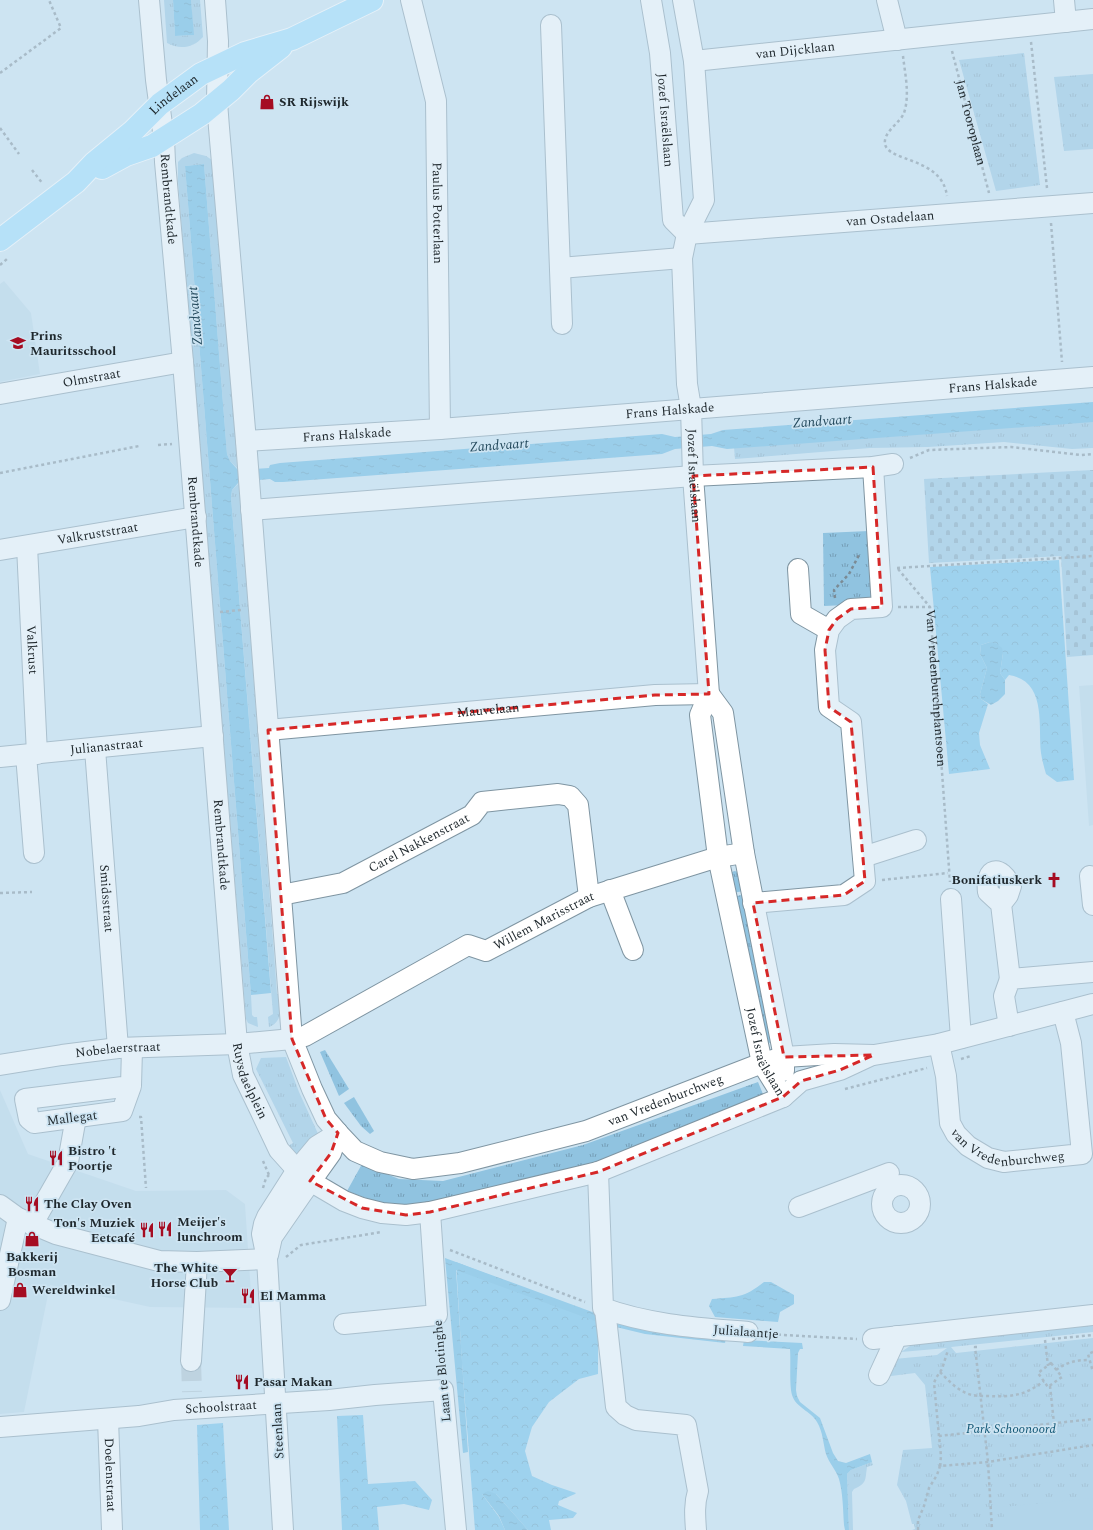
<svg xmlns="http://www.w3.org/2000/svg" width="1093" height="1530" font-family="Spectral,serif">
	<defs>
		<pattern id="grass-tufts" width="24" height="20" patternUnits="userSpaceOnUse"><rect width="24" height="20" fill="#90c3e0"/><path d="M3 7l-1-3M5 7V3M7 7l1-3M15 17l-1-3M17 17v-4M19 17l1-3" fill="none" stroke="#759eb6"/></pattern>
		<pattern id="forest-crowns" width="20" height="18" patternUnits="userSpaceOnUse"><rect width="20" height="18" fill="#65bce8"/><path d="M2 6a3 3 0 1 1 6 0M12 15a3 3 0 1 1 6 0" fill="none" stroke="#5399bc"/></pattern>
		<pattern id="cemetery-stones" width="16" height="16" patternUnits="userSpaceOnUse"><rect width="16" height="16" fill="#90c3e0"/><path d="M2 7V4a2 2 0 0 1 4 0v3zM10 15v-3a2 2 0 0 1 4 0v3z" fill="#759eb6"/></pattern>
		<pattern id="water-ripples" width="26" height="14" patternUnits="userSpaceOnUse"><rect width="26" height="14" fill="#5cb3df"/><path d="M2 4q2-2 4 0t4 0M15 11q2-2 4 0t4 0" fill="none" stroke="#4b92b5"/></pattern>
	</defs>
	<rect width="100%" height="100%" fill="#cde4f2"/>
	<g fill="#b9d7e7">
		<polygon points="4,281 31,313 40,374 0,382 0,284"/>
		<polygon points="1093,685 1093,825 1089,826 1079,686"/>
		<polygon points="0,1090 28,1154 136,1191 226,1190 245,1204 252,1308 150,1307 50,1285 24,1412 0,1414"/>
	</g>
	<g fill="url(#grass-tufts)">
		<path d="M164,0H173L175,36L193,35L191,0H200L203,37C193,48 180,50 167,43Z"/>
		<polygon points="1024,53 1040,185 996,191 959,60"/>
		<polygon points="1093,74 1093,149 1064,151 1054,77"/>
		<polygon points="194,153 206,156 212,160 235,431 237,468 230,461 227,454 204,164 185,166 251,995 252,1015 254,1017 257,1017 258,1027 248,1023 246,1019 178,181 178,162 182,158"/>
		<polygon points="1093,420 1093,448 1072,449 1004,442 928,447 870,448 735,459 734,447"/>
		<path d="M239,483L277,994H279C280,1007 284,1021 269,1027L268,1017L273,1014L231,497L232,490Z"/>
		<polygon points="869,531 875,598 869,604 824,606 823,533"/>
		<polygon points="734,871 739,872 744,891 732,893 731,873"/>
		<polygon points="745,894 774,1041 769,1043 764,1039 733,897"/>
		<polygon points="325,1050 349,1089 339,1096 320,1052"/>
		<polygon points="286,1057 299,1092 320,1138 299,1156 288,1146 293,1143 256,1069 261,1058"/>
		<polygon points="758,1082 765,1099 613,1159 424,1206 385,1205 347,1191 362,1164 399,1179 443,1181 583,1145"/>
		<polygon points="354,1097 374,1131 370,1134 361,1126 344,1103"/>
		<polygon points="1093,1320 1093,1332 951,1347 956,1353 1093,1338 1093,1530 912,1530 915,1529 914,1524 912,1524 906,1501 897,1485 903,1450 932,1448 925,1385 915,1373 883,1377 894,1359 937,1355 947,1348 901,1352 916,1342"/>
		<path d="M872,1462L873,1465L867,1467C865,1481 867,1483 854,1489L852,1492L853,1530H849L847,1474L851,1470Z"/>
	</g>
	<g fill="url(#forest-crowns)">
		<path d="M1059,560L1074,780L1057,782L1046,774C1044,767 1042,760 1041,753C1038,725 1047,681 1009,675L1005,680L1000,673L1003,653L990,642L981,645L980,654L987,668L980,694L981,699L988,704L979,733L980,745L990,769L949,774L930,567Z"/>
		<polygon points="456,1262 598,1317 598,1374 579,1379 549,1402 532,1427 525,1451 532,1476 552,1485 576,1493 575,1494 559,1501 558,1505 577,1513 573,1518 549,1520 551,1530 528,1530 496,1494 482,1494 499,1517 505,1530 475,1530 462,1364"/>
		<polygon points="363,1415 368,1484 415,1481 432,1500 429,1510 404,1504 377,1507 379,1530 342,1530 337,1416"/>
		<polygon points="223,1423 229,1530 200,1530 197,1425"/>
	</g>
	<polygon fill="url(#cemetery-stones)" points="1093,470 1093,655 1067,657 1061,556 929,563 924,479"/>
	<polygon fill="#90c3e0" points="1092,1498 1093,1530 1005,1530 1003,1507"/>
	<g fill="url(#water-ripples)">
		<polygon points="173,0 191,0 194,35 175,36"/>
		<polygon points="204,164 227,454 230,461 238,470 269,468 270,465 280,463 662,434 675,437 711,434 723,430 1093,402 1093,422 727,449 712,446 675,449 662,454 283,482 275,482 270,479 239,482 232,490 231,497 271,993 251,995 185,166"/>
		<polygon points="990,642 997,644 1002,648 1003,653 1000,673 1005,680 1005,694 998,701 991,705 981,699 980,694 987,668 980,654 981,645"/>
		<polygon points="445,1258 595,1313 595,1321 456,1270 468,1452 463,1453"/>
		<path d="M764,1282H771L794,1295V1304L780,1312L778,1322L715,1317L709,1306L712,1299C736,1297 744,1298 764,1282Z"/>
		<polygon points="616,1320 727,1335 725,1343 645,1334 616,1327"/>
		<path d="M744,1340L802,1343L803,1349H800L798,1353L796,1390L797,1396L800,1402L820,1418L833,1453L838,1461L846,1463L870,1454L872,1462L851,1470L847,1474L849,1530H845L844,1525C843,1510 843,1493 839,1479C836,1470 829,1463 826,1454C823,1443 823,1432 817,1422C811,1411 796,1408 792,1395C789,1384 791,1362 790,1349L743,1346Z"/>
		<polygon points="488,1491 496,1494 528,1530 505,1530 499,1516 482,1494"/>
	</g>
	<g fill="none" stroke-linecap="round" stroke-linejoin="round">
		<polyline stroke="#aabeca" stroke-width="20" stroke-dasharray="20 10" stroke-linecap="butt" points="191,1361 192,1392"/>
		<g stroke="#7f95a2" stroke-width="22">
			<g id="minor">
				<path id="s3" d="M149,0L156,80L164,139L165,162L183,362L237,1044L243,1075L260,1110L279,1150L297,1170L310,1181L344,1201L362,1208L382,1213L406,1215L430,1212L598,1172L783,1097L801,1081L840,1070L870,1056"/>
				<path id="s4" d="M215,0L218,41L217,102L219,128L246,441L292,1039L312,1089L326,1119L338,1133L355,1151L380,1162L413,1169L460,1163L586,1131L762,1063L784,1057L834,1054L874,1055L939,1044L1093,1004"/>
				<path id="s5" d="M411,0L436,101L440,429"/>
				<path id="s6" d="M651,0L660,53L673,220L687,234"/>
				<path id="s7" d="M683,0L694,61L704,200L687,234L682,258L687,384L691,408L693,476L709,694L700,715L718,857L762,1063L783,1097"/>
				<polyline points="887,0 897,40"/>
				<polyline points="1064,0 1066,22"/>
				<polyline points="551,25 562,324"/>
				<path id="s8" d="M694,61L1093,19"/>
				<path id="s9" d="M687,234L1093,203"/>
				<polyline points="560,268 682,258"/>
				<path id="s10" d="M0,394L183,362"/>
				<path id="s11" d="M246,441L440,429L1093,377"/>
				<polyline points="251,510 693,476 873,467 893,464"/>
				<path id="s12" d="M27,546L37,754"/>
				<path id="s13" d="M0,550L196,517"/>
				<polyline points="798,569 801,614 829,630"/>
				<polyline points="709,694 723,713 744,853 784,1057 784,1071"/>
				<path id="s14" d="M268,730L655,695L709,694"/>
				<path id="s15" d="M95,749L118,1048"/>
				<polyline points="26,755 34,853"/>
				<path id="s16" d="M0,757L213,736"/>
				<polyline points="863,857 916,840"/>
				<polyline points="1090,876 1093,905"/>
				<polyline points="610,890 633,950"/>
				<path id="s17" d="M281,895L343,883L472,815L482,802L558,794L570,796L578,805L589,897"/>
				<polyline points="951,899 961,1038"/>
				<polyline points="753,903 844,895 865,881 851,722 829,707 825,650 829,630 837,619 851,609 882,607 873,467"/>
				<path d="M1001,904L988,892C985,867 1000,864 1011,886L1008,895L1001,904L1010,979"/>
				<polyline points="1009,1026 1004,996 1010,979 1093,972"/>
				<path id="s18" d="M939,1044L946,1076L950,1123L956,1134L968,1146L988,1158L1004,1162L1082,1154L1071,1043L1063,1012"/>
				<path id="s19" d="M0,1065L62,1055L118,1048L237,1044L292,1039L305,1036L468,945L486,951L589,897L718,857L744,853"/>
				<polyline points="131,1086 122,1111 34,1123 29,1119 25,1099 131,1086 132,1049"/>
				<path d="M598,1172L603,1308C649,1325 700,1328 748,1332"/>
				<circle cx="901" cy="1204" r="19"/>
				<polyline points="0,1205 18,1218 56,1234 159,1261 197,1262 267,1259"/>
				<polyline points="799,1207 889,1173"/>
				<polyline points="32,1225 68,1162 76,1117"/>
				<polyline points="268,1255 272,1237 301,1195 331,1153 338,1133"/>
				<polyline points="0,1300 18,1218"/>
				<path d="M605,1309L616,1407L625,1415L636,1420L686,1425L698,1491C694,1504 695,1516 696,1530"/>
				<polyline points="344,1324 437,1315 430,1212"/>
				<polyline points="873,1339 1093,1315"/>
				<polyline points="191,1361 197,1262"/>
				<polyline points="879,1375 897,1336"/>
				<path id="s20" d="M108,1419L112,1530"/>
				<path id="s21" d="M0,1427L139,1416L174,1410L329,1400L375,1395L443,1390L456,1530"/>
				<polyline points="283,1530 267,1259 262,1234 264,1224 267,1217 297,1170 317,1146 338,1133"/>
			</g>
		</g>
		<g stroke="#fff" stroke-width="24">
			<g id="major">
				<polyline points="102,168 126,155 152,146 202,114 231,90 249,72 281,47"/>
				<path id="s22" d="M0,240L76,182L94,163L133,131L160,104L201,74L245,53L292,39L372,0"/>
			</g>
		</g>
		<g stroke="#7b8b95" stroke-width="2.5" stroke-dasharray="3 3" stroke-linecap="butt">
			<polyline points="1031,42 1047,188"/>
			<path id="s1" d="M952,51L989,193"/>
			<path d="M903,56C905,74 910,95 904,113C900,123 883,132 885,144C888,162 942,157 947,196"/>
			<polyline points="0,73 61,28 49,0"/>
			<polyline points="0,128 19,154"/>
			<polyline points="32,170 43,184"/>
			<polyline points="1051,223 1062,362"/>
			<polyline points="0,265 7,259"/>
			<polyline points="158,445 172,444"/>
			<polyline points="910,458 929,450 1011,447 1081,455 1093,454"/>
			<polyline points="0,473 139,446"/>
			<polyline points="897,568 1093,556"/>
			<path id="s2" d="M898,569L930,607L950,882"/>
			<polyline points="835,598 834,590 849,574 860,553"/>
			<polyline points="898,607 929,607"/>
			<polyline points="220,612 241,610"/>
			<polyline points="882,880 948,873"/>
			<polyline points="0,893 32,892"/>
			<polyline points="961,1059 971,1056"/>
			<polyline points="845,1089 927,1068"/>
			<polyline points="139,1117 141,1117 146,1188"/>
			<polyline points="263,1161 269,1175"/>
			<polyline points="263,1188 266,1178 269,1175"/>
			<polyline points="450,1250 585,1302"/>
			<polyline points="286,1257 301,1245 382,1232"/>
			<polyline points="438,1332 441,1373"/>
			<polyline points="766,1334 857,1339"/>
			<polyline points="1052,1339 1093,1335"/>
			<polyline points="1045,1340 1048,1366"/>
			<polyline points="977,1347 975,1347 988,1462 992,1530"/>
			<polyline points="1093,1352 1088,1354 1093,1372"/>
			<polygon points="1051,1363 1062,1377 1048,1387 1038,1373"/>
			<path d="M1056,1370C1067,1362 1076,1360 1089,1360"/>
			<path d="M940,1372C947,1379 954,1387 964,1392C971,1396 980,1396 988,1396C1012,1397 1024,1396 1044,1381"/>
			<polyline points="1050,1386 1054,1423"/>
			<polyline points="939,1436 934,1383 936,1378 942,1369 948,1350"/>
			<polyline points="940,1466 941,1456 939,1436 1093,1419"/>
			<polyline points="918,1530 918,1520 924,1506 929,1488 937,1475 940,1466 988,1462 1093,1445"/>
		</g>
		<use href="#minor" stroke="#fff" stroke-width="20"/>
		<use href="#major" stroke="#9addfe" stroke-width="22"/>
	</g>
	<path d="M0 0H1093V1530H0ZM873,467L882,607L851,609L837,619L829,630L825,650L829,707L851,722L865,881L844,895L753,903L784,1057L874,1055L840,1070L801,1081L783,1097L598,1172L430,1212L406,1215L362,1208L310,1181L331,1153L338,1133L326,1119L292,1039L268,730L655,695L709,694L693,476Z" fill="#cde4f2" fill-opacity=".55" fill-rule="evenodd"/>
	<path fill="none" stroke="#d62828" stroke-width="3" stroke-dasharray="8 5" stroke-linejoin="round" d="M873,467L882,607L851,609L837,619L829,630L825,650L829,707L851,722L865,881L844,895L753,903L784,1057L874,1055L840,1070L801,1081L783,1097L598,1172L430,1212L406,1215L362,1208L310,1181L331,1153L338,1133L326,1119L292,1039L268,730L655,695L709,694L693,476Z"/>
	<defs>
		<g id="shop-bare" transform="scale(1.2)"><path d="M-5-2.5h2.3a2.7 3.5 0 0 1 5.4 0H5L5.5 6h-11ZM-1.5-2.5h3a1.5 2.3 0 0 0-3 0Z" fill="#a50c22" stroke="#cde4f2" stroke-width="2.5" paint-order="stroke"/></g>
		<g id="school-bare" transform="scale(1.2)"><path d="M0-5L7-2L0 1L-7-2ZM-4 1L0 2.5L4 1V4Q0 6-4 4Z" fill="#a50c22" stroke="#cde4f2" stroke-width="2.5" paint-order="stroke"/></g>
		<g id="church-bare" transform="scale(1.2)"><path d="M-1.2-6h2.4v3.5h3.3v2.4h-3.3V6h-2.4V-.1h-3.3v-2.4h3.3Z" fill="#a50c22" stroke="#cde4f2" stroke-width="2.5" paint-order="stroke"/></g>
		<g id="restaurant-bare" transform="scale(1.2)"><path d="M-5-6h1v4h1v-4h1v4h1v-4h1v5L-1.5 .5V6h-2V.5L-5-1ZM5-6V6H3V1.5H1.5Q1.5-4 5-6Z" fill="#a50c22" stroke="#cde4f2" stroke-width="2.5" paint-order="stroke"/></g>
		<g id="bar-bare" transform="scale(1.2)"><path d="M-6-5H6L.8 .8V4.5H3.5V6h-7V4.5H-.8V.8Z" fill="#a50c22" stroke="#cde4f2" stroke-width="2.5" paint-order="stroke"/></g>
	</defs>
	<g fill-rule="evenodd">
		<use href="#shop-bare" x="267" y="102"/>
		<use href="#school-bare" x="18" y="343"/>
		<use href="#church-bare" x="1054" y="880"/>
		<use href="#restaurant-bare" x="56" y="1158"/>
		<use href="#restaurant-bare" x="32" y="1204"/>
		<use href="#restaurant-bare" x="165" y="1229"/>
		<use href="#restaurant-bare" x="147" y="1230"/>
		<use href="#shop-bare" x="32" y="1239"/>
		<use href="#bar-bare" x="230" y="1275"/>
		<use href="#shop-bare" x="20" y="1290"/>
		<use href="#restaurant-bare" x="248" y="1296"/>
		<use href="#restaurant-bare" x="242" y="1382"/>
	</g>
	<g text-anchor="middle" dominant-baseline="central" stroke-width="3.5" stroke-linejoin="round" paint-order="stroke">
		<g font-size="13" fill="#1e272c" stroke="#cde4f2">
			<text stroke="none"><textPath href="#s8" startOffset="102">van Dijcklaan</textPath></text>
			<text stroke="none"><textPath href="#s22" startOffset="227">Lindelaan</textPath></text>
			<text stroke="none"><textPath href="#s6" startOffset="121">Jozef Israëlslaan</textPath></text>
			<text stroke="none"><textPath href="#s1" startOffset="74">Jan Tooroplaan</textPath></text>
			<text stroke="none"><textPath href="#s3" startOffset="200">Rembrandtkade</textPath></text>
			<text stroke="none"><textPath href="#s5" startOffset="216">Paulus Potterlaan</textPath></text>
			<text stroke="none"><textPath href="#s9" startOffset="204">van Ostadelaan</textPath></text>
			<text stroke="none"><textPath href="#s10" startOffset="93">Olmstraat</textPath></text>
			<text stroke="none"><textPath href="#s11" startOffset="749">Frans Halskade</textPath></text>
			<text stroke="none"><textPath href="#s11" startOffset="425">Frans Halskade</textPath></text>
			<text stroke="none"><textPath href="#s11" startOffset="101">Frans Halskade</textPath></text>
			<text stroke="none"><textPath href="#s7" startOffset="482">Jozef Israëlslaan</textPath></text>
			<text stroke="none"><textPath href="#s3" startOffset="524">Rembrandtkade</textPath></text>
			<text stroke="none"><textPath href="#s13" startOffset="99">Valkruststraat</textPath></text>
			<text stroke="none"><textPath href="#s12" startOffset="104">Valkrust</textPath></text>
			<text stroke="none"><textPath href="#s2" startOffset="131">Van Vredenburchplantsoen</textPath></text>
			<text stroke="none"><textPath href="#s14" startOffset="221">Mauvelaan</textPath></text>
			<text stroke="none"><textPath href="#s16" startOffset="107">Julianastraat</textPath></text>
			<text stroke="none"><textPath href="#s17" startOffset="149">Carel Nakkenstraat</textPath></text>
			<text stroke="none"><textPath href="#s3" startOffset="848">Rembrandtkade</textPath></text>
			<text stroke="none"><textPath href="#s15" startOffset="150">Smidsstraat</textPath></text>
			<text stroke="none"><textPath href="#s19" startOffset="578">Willem Marisstraat</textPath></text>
			<text stroke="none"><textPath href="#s7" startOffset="1068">Jozef Israëlslaan</textPath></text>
			<text stroke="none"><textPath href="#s19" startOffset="119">Nobelaerstraat</textPath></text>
			<text stroke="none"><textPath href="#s3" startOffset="1087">Ruysdaelplein</textPath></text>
			<text stroke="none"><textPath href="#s4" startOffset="1496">van Vredenburchweg</textPath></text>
			<text transform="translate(72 1118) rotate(-7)">Mallegat</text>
			<text stroke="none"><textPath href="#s18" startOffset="149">van Vredenburchweg</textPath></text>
			<text transform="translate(746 1332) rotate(4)">Julialaantje</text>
			<text transform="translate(442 1371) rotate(-95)">Laan te Blotinghe</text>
			<text stroke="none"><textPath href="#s21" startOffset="222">Schoolstraat</textPath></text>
			<text transform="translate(278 1431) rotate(-93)">Steenlaan</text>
			<text stroke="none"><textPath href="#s20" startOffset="56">Doelenstraat</textPath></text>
		</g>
		<g font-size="13" font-weight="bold" fill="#1e272c" stroke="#cde4f2" text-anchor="start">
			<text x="279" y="102">SR Rijswijk</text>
			<text x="30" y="336">Prins<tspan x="30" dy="15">Mauritsschool</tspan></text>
			<text x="1042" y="880" text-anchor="end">Bonifatiuskerk</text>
			<text x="68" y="1151">Bistro 't<tspan x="68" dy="15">Poortje</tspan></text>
			<text x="44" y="1204">The Clay Oven</text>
			<text x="177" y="1222">Meijer's<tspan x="177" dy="15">lunchroom</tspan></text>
			<text x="135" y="1223" text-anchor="end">Ton's Muziek<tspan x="135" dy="15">Eetcafé</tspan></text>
			<text x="32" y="1257" text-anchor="middle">Bakkerij<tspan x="32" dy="15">Bosman</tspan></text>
			<text x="218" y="1268" text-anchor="end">The White<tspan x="218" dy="15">Horse Club</tspan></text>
			<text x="32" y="1290">Wereldwinkel</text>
			<text x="260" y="1296">El Mamma</text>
			<text x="254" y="1382">Pasar Makan</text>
		</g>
		<g font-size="13" font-style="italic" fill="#125775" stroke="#cde4f2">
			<text x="1011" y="1429">Park Schoonoord</text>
		</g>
		<g font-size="14" font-style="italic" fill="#23495c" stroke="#cde4f2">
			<text transform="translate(195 316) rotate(-95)">Zandvaart</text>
			<text transform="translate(822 421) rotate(-4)">Zandvaart</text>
			<text transform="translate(499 445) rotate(-4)">Zandvaart</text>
		</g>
	</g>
</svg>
